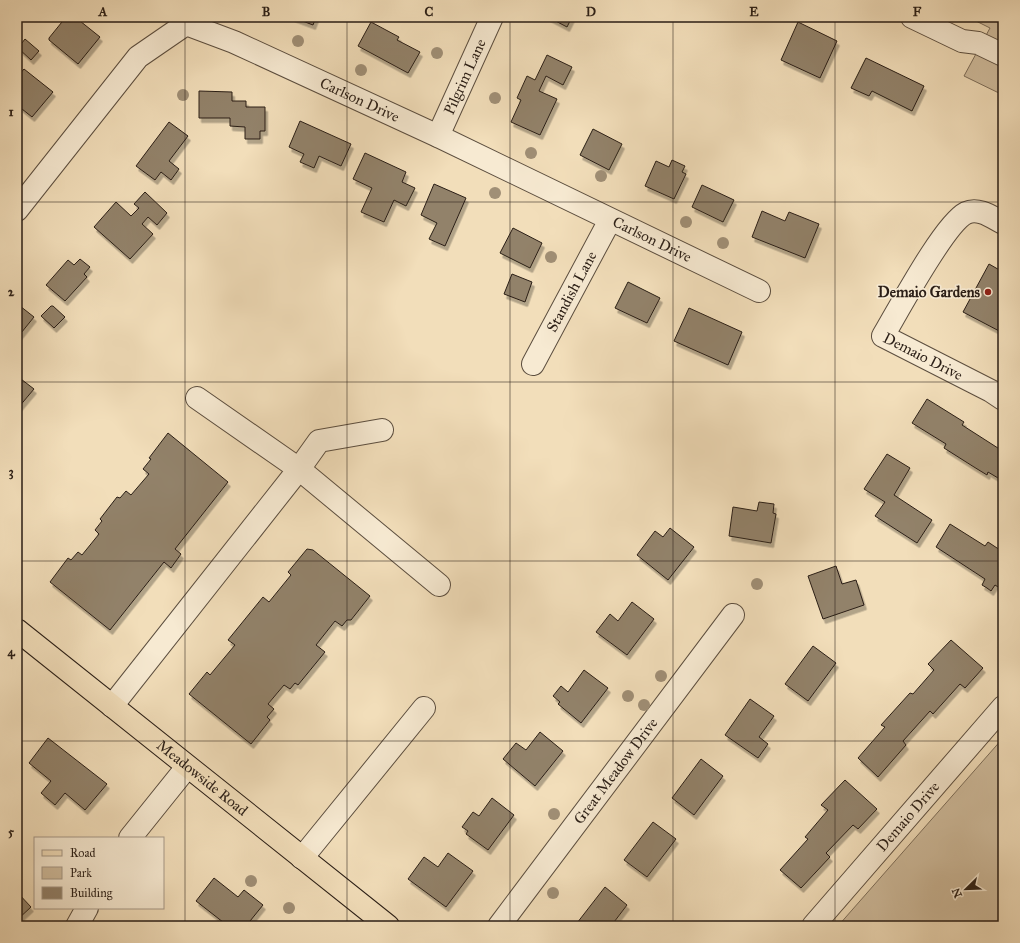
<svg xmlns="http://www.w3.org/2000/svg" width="1020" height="943" font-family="'IM FELL Great Primer',serif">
	<defs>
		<filter id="shadow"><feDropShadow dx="2.5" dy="4.5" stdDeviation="0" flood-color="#0004"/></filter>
	</defs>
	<rect width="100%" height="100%" fill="#f2deba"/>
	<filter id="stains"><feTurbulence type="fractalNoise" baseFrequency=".005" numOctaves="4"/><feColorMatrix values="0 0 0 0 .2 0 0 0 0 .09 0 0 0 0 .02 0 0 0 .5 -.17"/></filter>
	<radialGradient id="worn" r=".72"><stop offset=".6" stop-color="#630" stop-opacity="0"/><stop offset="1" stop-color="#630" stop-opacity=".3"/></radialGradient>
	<g fill="#d0bd9e" stroke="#7d6e5a">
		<polygon points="968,17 1003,17 1003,95 964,76 990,28"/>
		<polygon points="1003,738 1003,926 838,926"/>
	</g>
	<g fill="#92826b" stroke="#2a1e16" filter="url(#shadow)">
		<polygon points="66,17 75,17 100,37 78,64 49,40 49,38"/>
		<polygon points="292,17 316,17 313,25"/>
		<polygon points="548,17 572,17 567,27"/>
		<polygon points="371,22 399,37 397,40 420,52 408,73 358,46"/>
		<polygon points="798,22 837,41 820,78 781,60"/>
		<polygon points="25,39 39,51 31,60 18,48"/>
		<polygon points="547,55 572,67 563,85 546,76 539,91 557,99 540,135 511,122 521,100 517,98 527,76 535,80"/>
		<polygon points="866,58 924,86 912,111 872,91 869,96 851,88"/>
		<polygon points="24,69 53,92 32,117 17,105 17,77"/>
		<polygon points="199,91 232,92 232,101 246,101 246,107 265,107 265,131 260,131 260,139 245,139 245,127 230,126 230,118 199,118"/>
		<polygon points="300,121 351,144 341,166 319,156 314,168 300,162 304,154 289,147"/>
		<polygon points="169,122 188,136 169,161 179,169 171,180 161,172 155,180 136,166"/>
		<polygon points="593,129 622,144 609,170 580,155"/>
		<polygon points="365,153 406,172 402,182 415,188 406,206 394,200 384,222 361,212 372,188 353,179"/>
		<polygon points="672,160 685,166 682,172 686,174 674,199 645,186 656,161 669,167"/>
		<polygon points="434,184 466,198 445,246 429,239 437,223 421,215"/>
		<polygon points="702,185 734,200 723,222 692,207"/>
		<polygon points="145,192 167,213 157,225 148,217 142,224 153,234 130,259 94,227 116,202 131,216 139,208 134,204"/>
		<polygon points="762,211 785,221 789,212 819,224 805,258 752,237"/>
		<polygon points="513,228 542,243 530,268 500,253"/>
		<polygon points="80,259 90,267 84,274 87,277 65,301 46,285 68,260 74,265"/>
		<polygon points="989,264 1003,272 1003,333 963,312"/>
		<polygon points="512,274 532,282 525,302 504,294"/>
		<polygon points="628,282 660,298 647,323 615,308"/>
		<polygon points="20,306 34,317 17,338 17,310"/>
		<polygon points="51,306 53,306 65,317 54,328 41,316"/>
		<polygon points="689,308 742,332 728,365 674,341"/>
		<polygon points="17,376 34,389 18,408 17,407"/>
		<polygon points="927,399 964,422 962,425 1001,450 1003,447 1003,481 988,472 987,475 974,467 944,448 946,444 912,423"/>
		<polygon points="168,433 228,482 175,549 181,554 171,568 164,562 110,630 50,582 68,558 71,560 78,552 82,555 99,534 95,530 102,521 100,519 117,497 120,498 126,491 131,495 149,474 143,469 151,459 149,458"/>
		<polygon points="887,454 910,468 894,495 932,520 917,543 875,516 885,502 864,489"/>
		<polygon points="759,502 774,504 773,513 776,514 771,543 729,536 733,507 757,511"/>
		<polygon points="950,524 985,546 988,542 1003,552 1003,590 995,585 991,591 987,588 982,585 985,579 936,547"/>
		<polygon points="670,528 694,547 668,580 637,555 655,531 663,537"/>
		<polygon points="307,549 313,550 370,596 351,620 347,620 342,626 335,621 316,645 325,652 298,685 295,683 290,689 284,685 268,704 274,709 267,717 270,720 251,744 189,694 207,672 210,675 235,645 228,640 263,597 269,602 291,575 288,572"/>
		<polygon points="836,566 842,584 856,580 864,605 823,619 808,576"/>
		<polygon points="632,602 654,619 627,655 596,632 610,614 618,621"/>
		<polygon points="951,640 983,668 965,688 960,684 933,714 930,711 903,741 906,745 878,777 858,758 885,727 881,725 910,693 913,694 934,670 928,664"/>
		<polygon points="813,646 836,663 808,701 785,684"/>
		<polygon points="584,670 608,688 581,723 558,704 560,702 553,696 561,686 568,692"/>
		<polygon points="750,699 774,716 759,737 768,744 758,758 725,735"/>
		<polygon points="540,732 563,751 535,786 503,759 516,743 526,750"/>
		<polygon points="48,738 107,784 85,810 65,793 55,805 41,793 51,781 29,763"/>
		<polygon points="701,759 723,776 694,815 672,798"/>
		<polygon points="845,780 877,809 858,829 853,825 826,853 830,857 801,888 780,870 808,839 805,837 828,810 821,805"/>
		<polygon points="492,798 514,815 488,850 466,834 468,831 462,827 473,812 479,816"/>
		<polygon points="653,822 676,839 647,877 624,860"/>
		<polygon points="448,853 473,871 446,907 408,879 424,857 438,867"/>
		<polygon points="214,878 238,897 244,890 263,905 246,926 228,926 196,901"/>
		<polygon points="605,887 627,905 611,926 581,926 577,923"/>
		<polygon points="17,892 31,907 17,920"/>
	</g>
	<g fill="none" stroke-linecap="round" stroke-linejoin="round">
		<g stroke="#5c4e3f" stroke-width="24">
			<g id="minor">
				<polyline points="912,17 962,41 978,43 1003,55"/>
				<path id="s1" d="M438,136L492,17"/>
				<path id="s2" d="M17,210L138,57L186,24L234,42L438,136L759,291"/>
				<path id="s3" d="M1003,223C993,218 979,207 966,213C944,224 898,311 883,336L991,391L1003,399"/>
				<path id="s4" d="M533,364L610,220"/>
				<polyline points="197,398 299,469 439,585"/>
				<polyline points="112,706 299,469 319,441 382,430"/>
				<polyline points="130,838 187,767"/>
				<polyline points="302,858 424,708"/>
				<polyline points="77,926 87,908"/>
				<path id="s5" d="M499,926L733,615"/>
				<path id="s6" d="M813,926L1003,707"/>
			</g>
		</g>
		<g stroke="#2a1e16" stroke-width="24">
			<g id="major">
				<path id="s7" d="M17,630L388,926"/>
			</g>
		</g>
		<use href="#minor" stroke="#f7ead2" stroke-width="22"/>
		<use href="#major" stroke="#f2deba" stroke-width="22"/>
	</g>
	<g fill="#a08f76">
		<circle cx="298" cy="41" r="6"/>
		<circle cx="437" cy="53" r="6"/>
		<circle cx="361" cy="70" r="6"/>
		<circle cx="183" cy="95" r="6"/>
		<circle cx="495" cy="98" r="6"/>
		<circle cx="531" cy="153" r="6"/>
		<circle cx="601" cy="176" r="6"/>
		<circle cx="495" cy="193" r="6"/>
		<circle cx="686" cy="222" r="6"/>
		<circle cx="723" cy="243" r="6"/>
		<circle cx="551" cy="257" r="6"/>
		<circle cx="757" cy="584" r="6"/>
		<circle cx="661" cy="676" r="6"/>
		<circle cx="628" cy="696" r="6"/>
		<circle cx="644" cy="705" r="6"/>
		<circle cx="554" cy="814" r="6"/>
		<circle cx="251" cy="881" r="6"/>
		<circle cx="553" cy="893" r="6"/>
		<circle cx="289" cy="908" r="6"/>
	</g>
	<path fill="none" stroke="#2a1e16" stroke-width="1" stroke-opacity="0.55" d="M185,17V926M347,17V926M510,17V926M673,17V926M835,17V926M17,202H1003M17,382H1003M17,561H1003M17,741H1003"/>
	<circle fill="#8f2418" stroke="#f7ead2" stroke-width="1.5" cx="988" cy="292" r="4"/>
	<g text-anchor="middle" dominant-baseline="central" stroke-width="3.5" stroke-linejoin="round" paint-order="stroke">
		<g font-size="15" fill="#2a1e16" stroke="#f7ead2">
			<text stroke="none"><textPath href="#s1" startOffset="65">Pilgrim Lane</textPath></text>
			<text stroke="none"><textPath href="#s2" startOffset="443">Carlson Drive</textPath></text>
			<text stroke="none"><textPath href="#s2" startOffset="767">Carlson Drive</textPath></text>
			<text stroke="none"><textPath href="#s4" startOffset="82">Standish Lane</textPath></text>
			<text stroke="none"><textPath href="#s3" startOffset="234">Demaio Drive</textPath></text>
			<text stroke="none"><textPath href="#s5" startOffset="194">Great Meadow Drive</textPath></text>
			<text stroke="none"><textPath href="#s7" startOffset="237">Meadowside Road</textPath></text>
			<text stroke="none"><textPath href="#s6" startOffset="145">Demaio Drive</textPath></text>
		</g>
		<g font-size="15" font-weight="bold" fill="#2a1e16" stroke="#f7ead2" text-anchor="end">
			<text x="980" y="292">Demaio Gardens</text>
		</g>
	</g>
	<rect width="1020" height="943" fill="none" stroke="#f2deba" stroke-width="44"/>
	<rect x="34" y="837" width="130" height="72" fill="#f7ead2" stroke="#a59887"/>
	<rect x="42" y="850" width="20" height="6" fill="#f2deba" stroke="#a59887"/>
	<text x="70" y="857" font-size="12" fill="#2a1e16">Road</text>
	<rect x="42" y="867" width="20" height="12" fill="#d0bd9e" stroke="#a59887"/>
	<text x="70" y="877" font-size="12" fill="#2a1e16">Park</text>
	<rect x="42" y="887" width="20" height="12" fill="#92826b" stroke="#a59887"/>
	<text x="70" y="897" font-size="12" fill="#2a1e16">Building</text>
	<g transform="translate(966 889) rotate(247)" stroke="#f7ead2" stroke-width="3" paint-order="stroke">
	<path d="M0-3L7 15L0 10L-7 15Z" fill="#2a1e16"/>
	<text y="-6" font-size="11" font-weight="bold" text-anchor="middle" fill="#2a1e16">N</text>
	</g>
	<rect x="22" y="22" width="976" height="899" fill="none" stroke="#2a1e16" stroke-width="1.5"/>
	<g font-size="13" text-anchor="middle" font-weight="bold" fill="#2a1e16">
		<text x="103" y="16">A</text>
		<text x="266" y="16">B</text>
		<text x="429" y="16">C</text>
		<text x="591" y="16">D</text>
		<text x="754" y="16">E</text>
		<text x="917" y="16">F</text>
		<text x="11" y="116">1</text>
		<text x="11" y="296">2</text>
		<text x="11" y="476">3</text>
		<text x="11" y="656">4</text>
		<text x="11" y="836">5</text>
	</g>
	<rect width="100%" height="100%" filter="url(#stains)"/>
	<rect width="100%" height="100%" fill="url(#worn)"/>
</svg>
